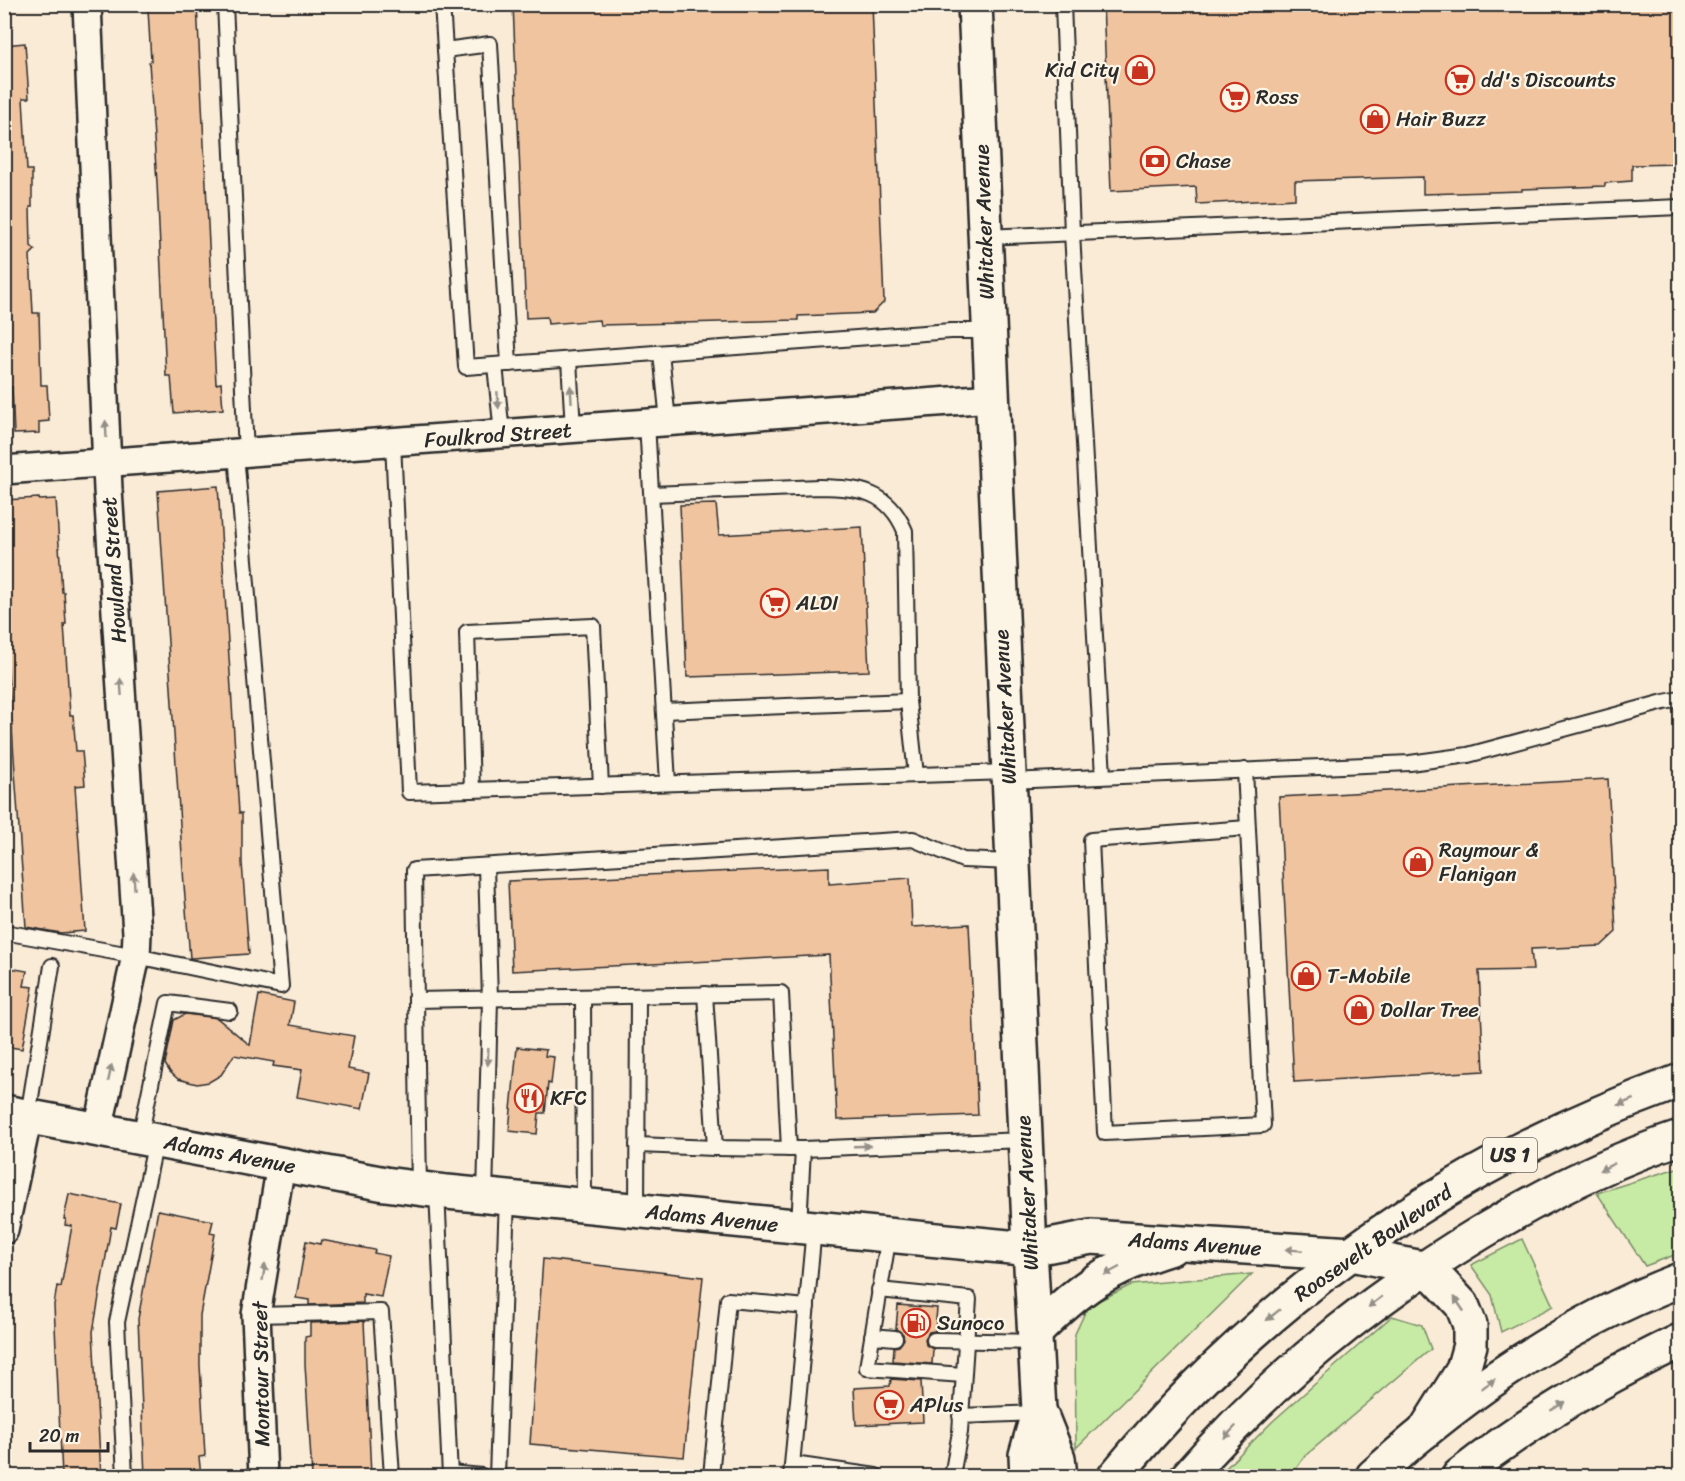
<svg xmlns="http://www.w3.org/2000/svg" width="1685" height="1481" font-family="Sriracha,sans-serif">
	<rect width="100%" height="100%" fill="#faebd7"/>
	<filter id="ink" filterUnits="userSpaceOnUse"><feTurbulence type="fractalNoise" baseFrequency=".0167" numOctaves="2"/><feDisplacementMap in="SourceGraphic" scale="12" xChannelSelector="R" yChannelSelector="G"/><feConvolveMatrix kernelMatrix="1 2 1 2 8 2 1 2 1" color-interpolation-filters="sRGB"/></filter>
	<g filter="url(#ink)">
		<g fill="#c7eba4" stroke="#798b68" stroke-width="1.5">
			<polygon points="1680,1167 1680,1253 1645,1266 1597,1193"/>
			<polygon points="1522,1239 1553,1306 1501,1332 1492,1295 1471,1265"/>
			<polygon points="1252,1274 1076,1448 1075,1334 1088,1306 1131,1285"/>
			<polygon points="1392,1316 1422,1325 1431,1349 1305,1456 1291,1476 1218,1476 1273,1421"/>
		</g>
		<g fill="#f1c4a0" stroke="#2b2b2b" stroke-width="1.5">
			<polygon points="154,4 197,4 216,384 221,383 223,409 174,413 171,376 166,376 157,183 149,62 151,61 148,9 154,8"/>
			<polygon points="513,4 872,4 884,302 873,313 798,316 798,320 600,325 599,320 548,324 547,317 526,318"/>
			<polygon points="1103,4 1680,4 1680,164 1632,165 1632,181 1605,183 1605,186 1522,189 1522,191 1423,194 1423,177 1295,181 1295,199 1197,204 1196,187 1111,191"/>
			<polygon points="25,43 29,98 23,98 27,170 32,170 32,207 30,207 31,246 35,250 30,255 33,313 39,313 41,385 47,385 49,421 39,422 39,433 14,434 12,387 9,387 4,329 4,45"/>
			<polygon points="218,486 239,813 242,813 242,863 249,954 192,958 190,958 184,885 158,491"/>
			<polygon points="39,498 39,500 56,499 62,592 64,592 66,624 64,624 70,715 73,715 76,751 82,751 85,785 75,786 85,931 61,933 26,927 4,617 4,500"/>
			<polygon points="716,504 719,535 862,527 869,671 687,677 680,505"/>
			<polygon points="1608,779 1616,932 1601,946 1531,949 1533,970 1479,971 1484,1071 1294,1082 1279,797"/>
			<polygon points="829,867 829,884 910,878 912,927 969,924 978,1115 837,1120 829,955 512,971 508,881"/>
			<polygon points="4,967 27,971 24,986 33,987 22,1049 4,1046"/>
			<polygon points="259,995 294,1002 290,1025 354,1036 348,1069 369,1073 362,1109 297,1097 302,1070 273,1066 274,1062 234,1055 221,1075 209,1082 197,1084 178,1079 170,1072 165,1064 174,1020 185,1014 217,1018 250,1045"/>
			<polygon points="517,1047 546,1050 545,1056 554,1057 551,1084 548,1083 545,1113 539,1113 537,1134 509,1131"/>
			<polygon points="69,1194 121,1204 116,1228 111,1227 93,1332 101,1476 62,1476 54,1305 57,1286 61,1287 72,1226 65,1225 66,1219 64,1219"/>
			<polygon points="158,1210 213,1221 210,1233 215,1234 200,1315 200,1365 205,1456 199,1457 201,1476 145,1476 138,1319"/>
			<polygon points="321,1240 375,1250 374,1253 389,1256 381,1297 363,1294 363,1303 309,1305 309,1300 296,1298 306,1241 320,1244"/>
			<polygon points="543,1259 703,1277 684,1457 530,1444"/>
			<polygon points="898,1305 937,1308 935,1331 929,1332 925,1339 926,1345 933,1349 932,1364 893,1361 894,1347 899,1346 904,1339 903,1334 896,1329"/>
			<polygon points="364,1321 371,1476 312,1476 305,1364 305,1337 310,1336 310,1323"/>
			<polygon points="891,1379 921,1381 923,1422 856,1425 854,1388 890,1386"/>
		</g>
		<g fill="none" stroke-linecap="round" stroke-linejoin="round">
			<g stroke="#2b2b2b" stroke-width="18">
				<g id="service">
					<polyline points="225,4 246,453"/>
					<polyline points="442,4 466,367 951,331 989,331"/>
					<polyline points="1063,4 1072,233 1103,776"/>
					<polyline points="445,50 490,44 509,364"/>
					<polyline points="985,237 1680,207"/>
					<polyline points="661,353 668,421"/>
					<polyline points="569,360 573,429"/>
					<polyline points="495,365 502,434"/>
					<polyline points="647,423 668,783"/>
					<polyline points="393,442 409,792 1008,772"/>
					<path d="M652,494L819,487C859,488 888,490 905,531L908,701"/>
					<polyline points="664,711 908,701 916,775"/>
					<polyline points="1245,770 1263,1125 1105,1133 1091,840 1247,828"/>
					<polyline points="1010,781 1410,763 1468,755 1664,702 1680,699"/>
					<polyline points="472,790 467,632 593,626 601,786"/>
					<polyline points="4,932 136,956 281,986 236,454"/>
					<polyline points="705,994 715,1148 803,1149 1024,1140"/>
					<polyline points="583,997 584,1205"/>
					<polyline points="416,1000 414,870 913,839 963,860 1012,862"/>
					<polyline points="28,1116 52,966"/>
					<polyline points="140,1137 168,1003 230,1011"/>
					<polyline points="637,1145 715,1148"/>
					<polyline points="419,1188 416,1000 781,993 789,1149"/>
					<polyline points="437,1191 450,1476"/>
					<polyline points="485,1196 490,999 486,866"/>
					<polyline points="637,1211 638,996"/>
					<polyline points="799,1226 803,1149"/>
					<polyline points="889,1235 867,1368 963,1375"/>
					<polyline points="879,1290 969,1299 960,1432 952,1476"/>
					<polyline points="256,1315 381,1312 392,1476"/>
					<polyline points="872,1336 895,1338"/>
					<polyline points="934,1340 1035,1342"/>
					<polyline points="960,1416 1038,1413"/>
					<polyline points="793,1464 876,1476"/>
					<polyline points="450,1473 482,1476"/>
					<polyline points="125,1476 117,1322 156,1141"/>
					<polyline points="497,1476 507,1198"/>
					<polyline points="711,1476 728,1300 807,1307"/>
					<polyline points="791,1476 814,1228"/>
				</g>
			</g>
			<g stroke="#2b2b2b" stroke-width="32">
				<g id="minor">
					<polyline points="87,4 108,490 137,933 136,956 98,1130"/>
					<polyline points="4,470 992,398"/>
					<polyline points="4,1230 28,1116"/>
					<polyline points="263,1476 256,1315 281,1164"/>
				</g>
			</g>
			<g stroke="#2b2b2b" stroke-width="38">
				<polyline id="tertiary" points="975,4 1030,1249"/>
			</g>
			<g stroke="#2b2b2b" stroke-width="38">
				<g id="trunk">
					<polyline points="4,1112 385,1184 447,1192 1030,1249 1091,1237 1352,1254 1422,1268 1436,1277 1462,1305 1470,1325 1470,1345 1463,1370 1424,1432"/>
					<polyline points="1030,1249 1039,1410 1058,1458 1060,1476"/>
					<path d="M1035,1333C1080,1287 1109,1267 1171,1248"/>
					<polyline points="1027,1476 1026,1455 1039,1410"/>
					<path d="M1115,1476C1219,1349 1356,1236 1502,1159C1560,1129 1620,1103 1680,1081"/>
					<path d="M1188,1476C1273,1378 1369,1300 1480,1233C1543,1195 1610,1161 1680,1138"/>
					<path d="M1373,1476C1462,1395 1567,1323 1680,1280"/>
					<path d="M1459,1476C1529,1421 1600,1379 1680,1341"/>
				</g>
			</g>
			<use href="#service" stroke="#fcf5e5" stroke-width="14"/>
			<use href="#minor" stroke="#fcf5e5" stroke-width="27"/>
			<use href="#tertiary" stroke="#fcf5e5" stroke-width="33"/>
			<use href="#trunk" stroke="#fcf5e5" stroke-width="33"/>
		</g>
		<defs><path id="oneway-solid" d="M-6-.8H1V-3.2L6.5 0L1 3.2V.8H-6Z" transform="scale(1.5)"/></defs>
		<g fill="#949088">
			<use href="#oneway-solid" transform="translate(571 394) rotate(-94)"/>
			<use href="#oneway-solid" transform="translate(498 400) rotate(85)"/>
			<use href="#oneway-solid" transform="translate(106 429) rotate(-93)"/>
			<use href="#oneway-solid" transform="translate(121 687) rotate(-94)"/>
			<use href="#oneway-solid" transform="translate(134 881) rotate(-94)"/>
			<use href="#oneway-solid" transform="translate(488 1057) rotate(92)"/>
			<use href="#oneway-solid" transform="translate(110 1073) rotate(-78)"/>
			<use href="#oneway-solid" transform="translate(1626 1102) rotate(158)"/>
			<use href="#oneway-solid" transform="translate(862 1146) rotate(-2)"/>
			<use href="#oneway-solid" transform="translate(1607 1167) rotate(155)"/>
			<use href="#oneway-solid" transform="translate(1294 1250) rotate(-176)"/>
			<use href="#oneway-solid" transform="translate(1112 1271) rotate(152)"/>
			<use href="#oneway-solid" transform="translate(264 1272) rotate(-80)"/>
			<use href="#oneway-solid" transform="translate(1375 1302) rotate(142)"/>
			<use href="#oneway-solid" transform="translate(1459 1304) rotate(-124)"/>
			<use href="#oneway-solid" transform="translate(1273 1315) rotate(141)"/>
			<use href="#oneway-solid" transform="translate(1488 1384) rotate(-36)"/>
			<use href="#oneway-solid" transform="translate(1558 1406) rotate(-32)"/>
			<use href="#oneway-solid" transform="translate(1230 1432) rotate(134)"/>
		</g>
	</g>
	<defs>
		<g id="shop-ring" transform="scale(1.5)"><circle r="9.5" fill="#fcf5e5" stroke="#c8321e" stroke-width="1.5"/><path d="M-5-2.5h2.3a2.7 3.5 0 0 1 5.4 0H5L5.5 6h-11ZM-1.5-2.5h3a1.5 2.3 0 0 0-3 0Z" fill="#c8321e"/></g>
		<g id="supermarket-ring" transform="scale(1.5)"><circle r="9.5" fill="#fcf5e5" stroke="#c8321e" stroke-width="1.5"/><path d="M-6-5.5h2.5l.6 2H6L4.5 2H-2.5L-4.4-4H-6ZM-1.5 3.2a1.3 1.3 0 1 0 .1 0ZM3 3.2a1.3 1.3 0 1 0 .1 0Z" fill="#c8321e"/></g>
		<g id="bank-ring" transform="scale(1.5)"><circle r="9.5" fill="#fcf5e5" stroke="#c8321e" stroke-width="1.5"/><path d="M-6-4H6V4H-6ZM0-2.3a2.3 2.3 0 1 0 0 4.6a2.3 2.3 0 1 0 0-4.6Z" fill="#c8321e"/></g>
		<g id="restaurant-ring" transform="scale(1.5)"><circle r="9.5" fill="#fcf5e5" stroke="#c8321e" stroke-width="1.5"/><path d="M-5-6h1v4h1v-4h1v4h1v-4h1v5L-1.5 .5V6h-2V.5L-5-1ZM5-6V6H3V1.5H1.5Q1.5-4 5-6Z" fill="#c8321e"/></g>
		<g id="fuel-ring" transform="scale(1.5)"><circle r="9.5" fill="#fcf5e5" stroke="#c8321e" stroke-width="1.5"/><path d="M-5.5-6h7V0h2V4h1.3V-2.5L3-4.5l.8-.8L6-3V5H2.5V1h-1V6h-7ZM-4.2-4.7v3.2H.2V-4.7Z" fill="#c8321e"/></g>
	</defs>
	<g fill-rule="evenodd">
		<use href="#shop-ring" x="1140" y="70"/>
		<use href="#supermarket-ring" x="1460" y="80"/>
		<use href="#supermarket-ring" x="1235" y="97"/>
		<use href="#shop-ring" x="1375" y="119"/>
		<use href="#bank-ring" x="1155" y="161"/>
		<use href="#supermarket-ring" x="775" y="603"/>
		<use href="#shop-ring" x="1418" y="862"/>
		<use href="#shop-ring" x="1306" y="976"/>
		<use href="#shop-ring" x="1359" y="1010"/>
		<use href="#restaurant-ring" x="529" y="1098"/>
		<use href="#fuel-ring" x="916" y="1323"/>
		<use href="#supermarket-ring" x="889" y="1405"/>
	</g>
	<g text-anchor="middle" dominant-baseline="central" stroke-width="4.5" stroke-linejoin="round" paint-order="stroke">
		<rect fill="#fcf5e5" stroke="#6a6863" stroke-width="1.5" x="1483" y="1138" width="54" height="34" rx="4.5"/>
		<g font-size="20" font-weight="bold" fill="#2b2b2b">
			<text x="1510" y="1155">US 1</text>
		</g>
		<g font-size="21" fill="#2b2b2b" stroke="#fcf5e5" text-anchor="start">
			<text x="1119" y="70" text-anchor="end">Kid City</text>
			<text x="1481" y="80">dd's Discounts</text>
			<text x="1256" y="97">Ross</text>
			<text x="1396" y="119">Hair Buzz</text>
			<text x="1176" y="161">Chase</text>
			<text x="796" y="603">ALDI</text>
			<text x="1439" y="850">Raymour &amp;<tspan x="1439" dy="24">Flanigan</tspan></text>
			<text x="1327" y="976">T-Mobile</text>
			<text x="1380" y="1010">Dollar Tree</text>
			<text x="550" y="1098">KFC</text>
			<text x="937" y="1323">Sunoco</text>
			<text x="910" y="1405">APlus</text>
		</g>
		<g font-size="21" fill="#2b2b2b" stroke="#fcf5e5">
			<text transform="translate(984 222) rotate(-92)">Whitaker Avenue</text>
			<text transform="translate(498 435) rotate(-4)">Foulkrod Street</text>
			<text transform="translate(114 570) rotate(-94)">Howland Street</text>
			<text transform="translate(1005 707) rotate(-93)">Whitaker Avenue</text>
			<text transform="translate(230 1154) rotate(11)">Adams Avenue</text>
			<text transform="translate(1027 1193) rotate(-93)">Whitaker Avenue</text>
			<text transform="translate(712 1218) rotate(6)">Adams Avenue</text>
			<text transform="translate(1373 1243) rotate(-35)">Roosevelt Boulevard</text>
			<text transform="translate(1195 1244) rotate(4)">Adams Avenue</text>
			<text transform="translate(261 1374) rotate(-91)">Montour Street</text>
		</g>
	</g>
	<rect width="1685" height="1481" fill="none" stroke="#fcf5e5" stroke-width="24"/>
	<rect x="12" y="12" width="1661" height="1457" fill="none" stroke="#2b2b2b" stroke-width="2" filter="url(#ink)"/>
	<path d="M30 1442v9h78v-9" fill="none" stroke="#2b2b2b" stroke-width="3"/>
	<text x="39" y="1442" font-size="18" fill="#2b2b2b" stroke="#fcf5e5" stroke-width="4.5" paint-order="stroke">20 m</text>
</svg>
